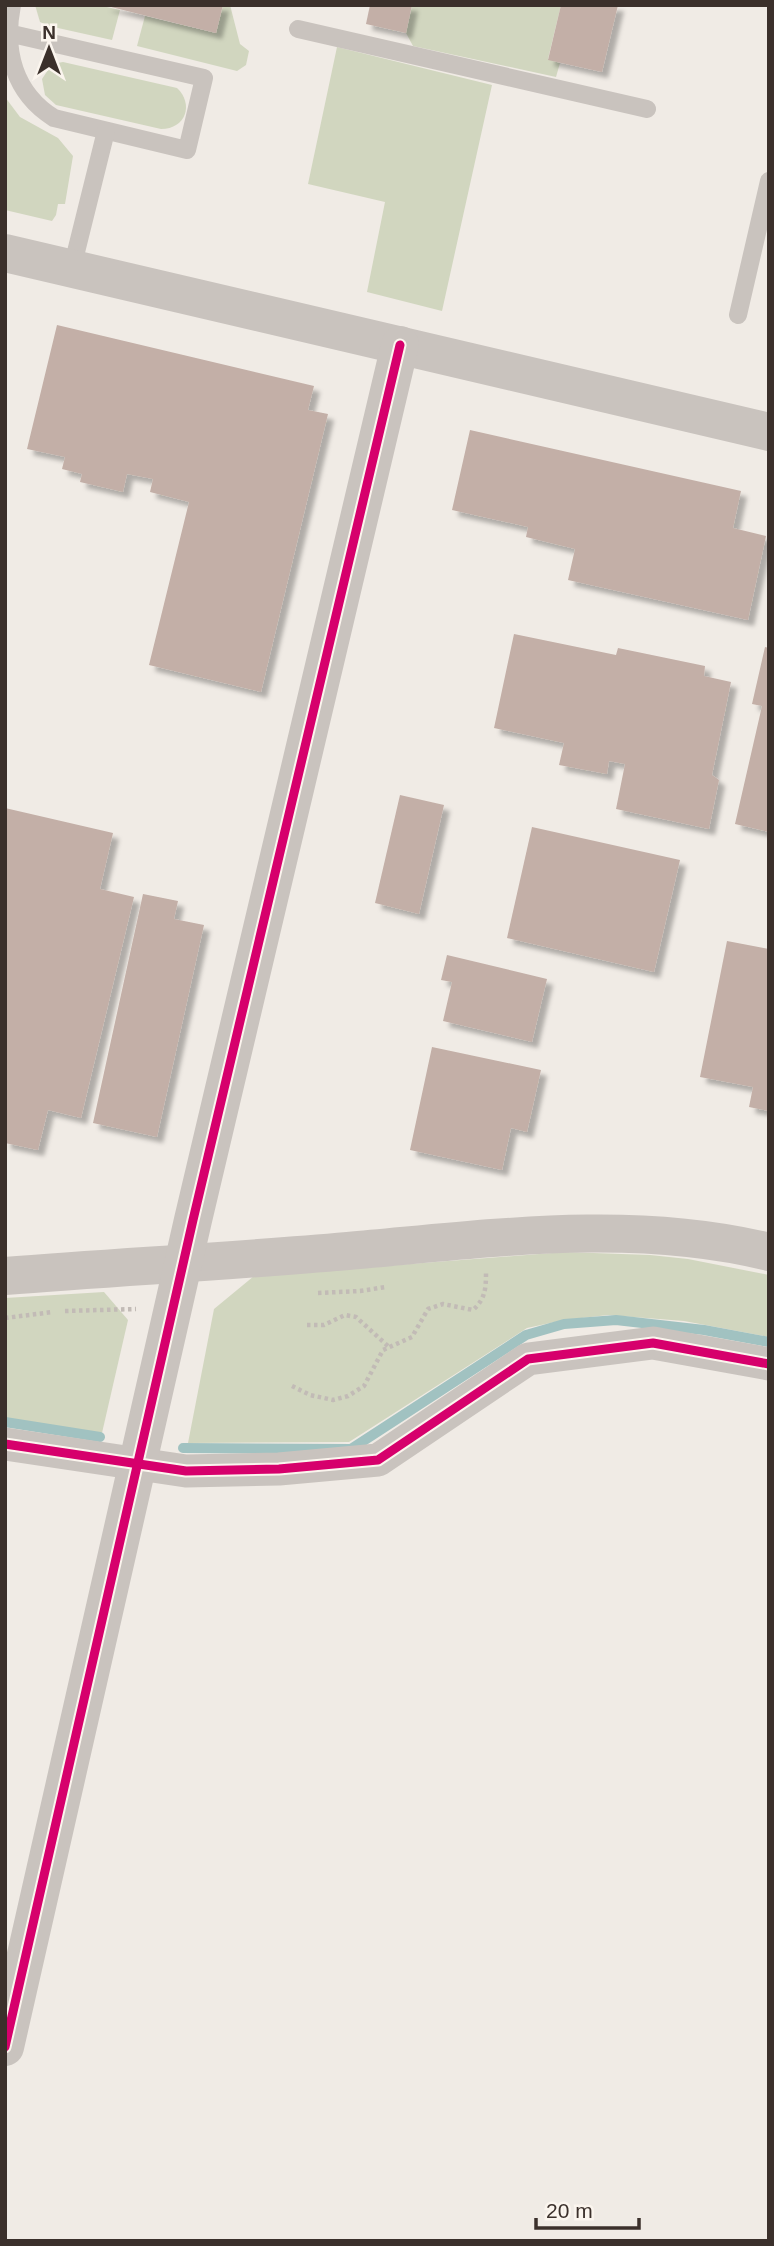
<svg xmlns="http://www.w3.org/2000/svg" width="774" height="2246" font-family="Helvetica,sans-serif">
	<defs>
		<filter id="shadow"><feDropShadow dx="6" dy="6" stdDeviation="2" flood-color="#0004"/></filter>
	</defs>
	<rect width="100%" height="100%" fill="#f0ebe5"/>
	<g fill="#d1d6bf">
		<polygon points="35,5 98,5 120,10 112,40 49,26 40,22"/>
		<polygon points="223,5 230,5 240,44 249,51 246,65 237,71 137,46 145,16 216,33"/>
		<polygon points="412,5 561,5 548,59 560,63 556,77 413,46 406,33"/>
		<polygon points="337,47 492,85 442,311 367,292 385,202 308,184"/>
		<path d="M63,62L177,88C194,104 186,129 161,129L56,105L45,95L42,79L52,64Z"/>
		<polygon points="5,97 20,117 58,138 73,156 65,204 58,204 56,215 52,221 5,210"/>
		<polygon points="565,1252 650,1255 688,1259 769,1275 769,1337 684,1321 608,1315 564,1320 527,1328 349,1442 188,1443 214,1309 254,1276"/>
		<polygon points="104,1292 128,1320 102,1433 5,1418 5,1298"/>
	</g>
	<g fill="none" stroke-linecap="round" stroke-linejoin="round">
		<g stroke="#a1c2c1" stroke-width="10">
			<polyline points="5,1422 100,1437"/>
			<polyline points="183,1448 351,1449 526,1335 564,1324 616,1320 704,1330 769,1342"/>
		</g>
	</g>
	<g fill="#c3afa7" filter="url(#shadow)">
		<polygon points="103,5 223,5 216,33"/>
		<polygon points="370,5 412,5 406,33 366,24"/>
		<polygon points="561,5 618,5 602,72 548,60"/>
		<polygon points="57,325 314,386 308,410 328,414 261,692 149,665 189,502 150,492 153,479 127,474 123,492 80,482 82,474 62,469 65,457 27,449"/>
		<polygon points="470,430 741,491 733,528 766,536 748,620 568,580 575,549 526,537 528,527 452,510"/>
		<polygon points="514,634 616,655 618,648 705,666 704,676 731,682 712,775 719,780 709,829 616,809 625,764 609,761 607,774 559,765 564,743 494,728"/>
		<polygon points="765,647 769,648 769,832 735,824 762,706 752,704"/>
		<polygon points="400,795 444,805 419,914 375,903"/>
		<polygon points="5,808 113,833 100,889 134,897 81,1118 48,1110 38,1150 5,1143"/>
		<polygon points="532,827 680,860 654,972 507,938"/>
		<polygon points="143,894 178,901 174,919 204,925 157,1137 93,1123"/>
		<polygon points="727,941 769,949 769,1111 749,1107 753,1087 700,1077"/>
		<polygon points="447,955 547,979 532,1042 443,1021 452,982 441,980"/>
		<polygon points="432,1047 541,1070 527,1132 511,1128 502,1170 410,1150"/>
	</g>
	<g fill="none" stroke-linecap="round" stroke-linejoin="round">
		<g stroke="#c2bbb6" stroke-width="4.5" stroke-dasharray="3.5 3.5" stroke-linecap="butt">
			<polyline points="318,1293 360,1291 386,1287"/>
			<polyline points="65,1311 136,1309"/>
			<polyline points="5,1318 53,1312"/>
			<polyline points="307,1325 324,1325 345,1315 356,1317 389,1347"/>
			<path d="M292,1386L310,1395L333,1400L348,1396L364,1386L383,1350L412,1337L428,1309L443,1304L473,1310C485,1299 486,1289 486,1273"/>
		</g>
		<g stroke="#c9c3be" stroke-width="18">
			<polyline points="298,29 647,109"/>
			<path d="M8,33L204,78L187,150L54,118C14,93 3,51 12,5"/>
			<polyline points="72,268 106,131"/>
			<polyline points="738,315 769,181"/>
		</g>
		<polyline stroke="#c9c3be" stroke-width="33" points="5,1444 186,1471 279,1469 378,1460 528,1359 653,1343 769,1364"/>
		<g stroke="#c9c3be" stroke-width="38">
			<polyline points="5,253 769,432"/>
			<path d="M5,1276C119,1267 234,1261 348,1251C487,1239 631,1218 769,1252"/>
			<polyline points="5,2047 193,1220 400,345"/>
		</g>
		<g stroke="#fbf5ee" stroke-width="13">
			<g id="cycleway">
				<polyline points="5,1444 186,1471 279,1469 378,1460 528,1359 653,1343 769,1364"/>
				<polyline points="5,2047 193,1220 400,345"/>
			</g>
		</g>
		<use href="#cycleway" stroke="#d6006c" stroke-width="9"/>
	</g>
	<rect width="774" height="2246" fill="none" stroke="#3b302b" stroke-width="14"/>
	<g transform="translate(49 49)" stroke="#fbf5ee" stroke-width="5" paint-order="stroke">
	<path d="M0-5L12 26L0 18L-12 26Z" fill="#3b302b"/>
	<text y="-10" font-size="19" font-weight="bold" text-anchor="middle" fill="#3b302b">N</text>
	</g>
	<path d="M536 2218v10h103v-10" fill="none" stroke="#3b302b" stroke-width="3.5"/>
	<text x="546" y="2218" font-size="21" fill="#3b302b" stroke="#fbf5ee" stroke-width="5" paint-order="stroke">20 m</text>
</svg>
